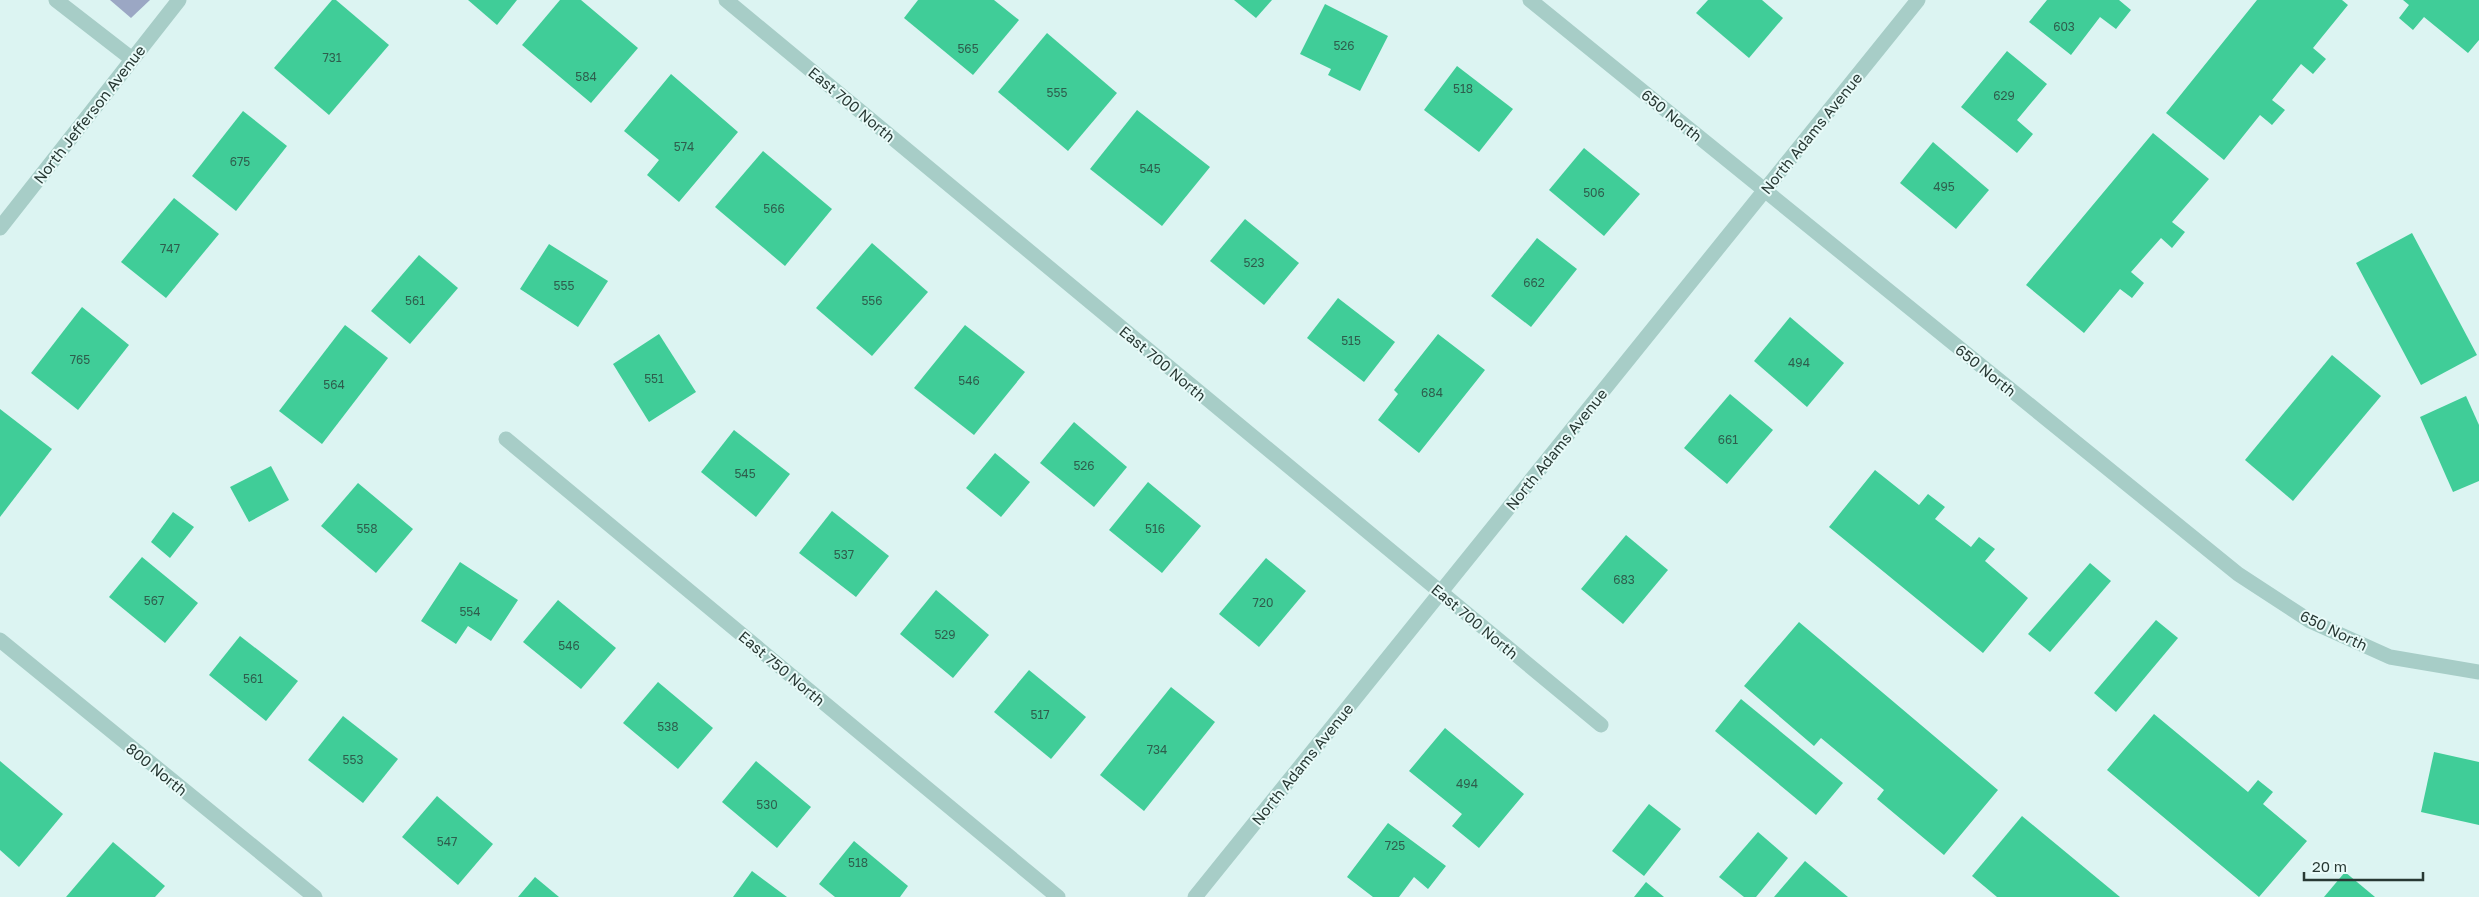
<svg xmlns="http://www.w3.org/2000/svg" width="2479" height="897" font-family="'Golos Text',sans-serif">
	<rect width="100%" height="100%" fill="#dcf4f2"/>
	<polygon fill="#9ba7c4" points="110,0 150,0 131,18"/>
	<g fill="#40cd98">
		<polygon points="332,0 336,0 389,45 329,115 274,68"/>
		<polygon points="468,0 517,0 497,25"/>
		<polygon points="560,0 581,0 638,48 591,103 522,45"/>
		<polygon points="918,0 994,0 1019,20 973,75 904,18"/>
		<polygon points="1234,0 1272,0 1256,18"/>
		<polygon points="1708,0 1762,0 1783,18 1749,58 1696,13"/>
		<polygon points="2047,0 2119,0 2131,10 2116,29 2100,17 2071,55 2029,22"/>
		<polygon points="2257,0 2342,0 2348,5 2313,48 2326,59 2313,74 2301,64 2272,100 2285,110 2272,125 2260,115 2224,160 2166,113"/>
		<polygon points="2403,0 2479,0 2479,40 2468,53 2424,17 2413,30 2399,18 2409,5"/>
		<polygon points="1325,4 1388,36 1360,91 1328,75 1331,69 1300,54"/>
		<polygon points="1047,33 1117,93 1068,151 998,92"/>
		<polygon points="2007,51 2047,84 2017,120 2033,134 2017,153 1961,107"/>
		<polygon points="1457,66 1513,109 1479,152 1424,110"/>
		<polygon points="671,74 738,132 679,202 647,175 659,160 624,131"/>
		<polygon points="1137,110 1210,167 1162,226 1090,169"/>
		<polygon points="243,111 287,146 236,211 192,176"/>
		<polygon points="2153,133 2209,179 2172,222 2185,232 2172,248 2161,238 2131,272 2144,283 2132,298 2120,289 2084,333 2026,285"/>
		<polygon points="1933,142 1989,190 1956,229 1900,183"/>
		<polygon points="1584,148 1640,194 1604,236 1549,190"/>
		<polygon points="763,151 832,209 785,266 715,207"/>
		<polygon points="174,198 219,234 166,298 121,262"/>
		<polygon points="1245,219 1299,263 1264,305 1210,261"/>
		<polygon points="2412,233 2477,355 2421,385 2356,263"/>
		<polygon points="1537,238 1577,269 1531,327 1491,296"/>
		<polygon points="872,243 928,292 872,356 816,308"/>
		<polygon points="549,244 608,281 578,327 520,289"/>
		<polygon points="419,255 458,288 410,344 371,311"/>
		<polygon points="1338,298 1395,342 1364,382 1307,338"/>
		<polygon points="82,307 129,345 78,410 31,373"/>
		<polygon points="1790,317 1844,363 1807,407 1754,361"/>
		<polygon points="345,325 388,358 322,444 279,411"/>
		<polygon points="965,325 1025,372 974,435 914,388"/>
		<polygon points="659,334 696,392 649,422 613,364"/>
		<polygon points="1438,334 1485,370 1419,453 1378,420 1398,394 1394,390"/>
		<polygon points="2332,355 2381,396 2293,501 2245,460"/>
		<polygon points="1730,394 1773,430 1727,484 1684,448"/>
		<polygon points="2466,396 2479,425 2479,481 2453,492 2420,417"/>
		<polygon points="0,409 52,449 0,517"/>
		<polygon points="1074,422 1127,467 1094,507 1040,463"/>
		<polygon points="734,430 790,474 756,517 701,472"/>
		<polygon points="995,453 1030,482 1001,517 966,488"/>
		<polygon points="271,466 289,500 249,522 230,487"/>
		<polygon points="1875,470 1919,505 1928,494 1945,507 1935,519 1971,547 1979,537 1995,549 1985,561 2028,598 1983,653 1829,527"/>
		<polygon points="1148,482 1201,526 1162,573 1109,530"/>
		<polygon points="358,483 413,529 376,573 321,526"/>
		<polygon points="832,511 889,556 856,597 799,553"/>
		<polygon points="173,512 194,527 170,558 151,542"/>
		<polygon points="1626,535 1668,570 1623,624 1581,589"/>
		<polygon points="142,557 198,603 165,643 109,597"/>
		<polygon points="1266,558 1306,591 1259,647 1219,614"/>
		<polygon points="460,562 518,600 491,641 468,626 456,644 421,621"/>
		<polygon points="2090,563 2111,581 2050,652 2028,634"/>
		<polygon points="936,590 989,635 953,678 900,634"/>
		<polygon points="558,600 616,648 581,689 523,642"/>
		<polygon points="2156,620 2178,638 2116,712 2094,693"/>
		<polygon points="1799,622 1998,790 1944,855 1877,799 1884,790 1821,738 1814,746 1744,686"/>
		<polygon points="240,636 298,681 266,721 209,675"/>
		<polygon points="1029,670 1086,717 1051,759 994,712"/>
		<polygon points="658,682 713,728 678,769 623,723"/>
		<polygon points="1171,687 1215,722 1144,811 1100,775"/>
		<polygon points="1741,699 1843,783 1816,815 1715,731"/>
		<polygon points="2154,714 2248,792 2258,780 2273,792 2263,804 2307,841 2259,897 2107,770"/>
		<polygon points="343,716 398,759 363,803 308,760"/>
		<polygon points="1445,728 1524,794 1479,848 1452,826 1462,814 1409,771"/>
		<polygon points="2434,752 2479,762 2479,825 2421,812"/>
		<polygon points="0,761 63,814 19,867 0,850"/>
		<polygon points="756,761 811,807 777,848 722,802"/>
		<polygon points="437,796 493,844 458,885 402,837"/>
		<polygon points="1649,804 1681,829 1644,876 1612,851"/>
		<polygon points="2022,816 2120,897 1997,897 1972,876"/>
		<polygon points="1388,823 1446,866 1428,889 1414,877 1399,897 1373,897 1347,877"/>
		<polygon points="1758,832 1788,858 1756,897 1744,897 1719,877"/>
		<polygon points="854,841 908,886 900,897 835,897 819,884"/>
		<polygon points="113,842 165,886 155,897 66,897"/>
		<polygon points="1805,861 1848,897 1774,897"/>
		<polygon points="752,871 787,897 733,897"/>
		<polygon points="2345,872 2375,897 2324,897"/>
		<polygon points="535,877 559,897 518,897"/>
		<polygon points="1646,882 1664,897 1634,897"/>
	</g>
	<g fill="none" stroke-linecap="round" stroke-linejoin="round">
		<g stroke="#a7cdc7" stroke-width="15">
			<polyline points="56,0 132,59"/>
			<polyline points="726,0 1601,725"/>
			<polyline points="1530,0 2238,574 2310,621 2390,657 2479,672"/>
			<polyline points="0,228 179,0"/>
			<polyline points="506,439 1058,897"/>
			<polyline points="0,640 315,897"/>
			<polyline points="1195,897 1918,0"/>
		</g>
	</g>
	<g text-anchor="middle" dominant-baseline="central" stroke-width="4" stroke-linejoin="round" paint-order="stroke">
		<g font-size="12" fill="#2e5e4d">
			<text x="2064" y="26">603</text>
			<text x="1344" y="45">526</text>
			<text x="968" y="48">565</text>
			<text x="332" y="57">731</text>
			<text x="586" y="76">584</text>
			<text x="1463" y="88">518</text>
			<text x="1057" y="92">555</text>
			<text x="2004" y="95">629</text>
			<text x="684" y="146">574</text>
			<text x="240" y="161">675</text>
			<text x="1150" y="168">545</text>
			<text x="1944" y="186">495</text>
			<text x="1594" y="192">506</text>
			<text x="774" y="208">566</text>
			<text x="170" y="248">747</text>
			<text x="1254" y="262">523</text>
			<text x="1534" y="282">662</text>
			<text x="564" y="285">555</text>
			<text x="415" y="300">561</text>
			<text x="872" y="300">556</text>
			<text x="1351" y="340">515</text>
			<text x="80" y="359">765</text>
			<text x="1799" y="362">494</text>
			<text x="654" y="378">551</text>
			<text x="969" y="380">546</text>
			<text x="334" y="384">564</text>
			<text x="1432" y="392">684</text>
			<text x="1728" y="439">661</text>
			<text x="1084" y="465">526</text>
			<text x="745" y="473">545</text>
			<text x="367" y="528">558</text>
			<text x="1155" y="528">516</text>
			<text x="844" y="554">537</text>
			<text x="1624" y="579">683</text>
			<text x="154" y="600">567</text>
			<text x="1263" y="602">720</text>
			<text x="470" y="611">554</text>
			<text x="945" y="634">529</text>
			<text x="569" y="645">546</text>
			<text x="253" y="678">561</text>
			<text x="1040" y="714">517</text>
			<text x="668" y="726">538</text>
			<text x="1157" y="749">734</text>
			<text x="353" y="759">553</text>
			<text x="1467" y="783">494</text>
			<text x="767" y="804">530</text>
			<text x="447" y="841">547</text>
			<text x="1395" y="845">725</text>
			<text x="858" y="862">518</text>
		</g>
		<g font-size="15" fill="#283934" stroke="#e9fbf9">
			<text transform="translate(852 104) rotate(40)">East 700 North</text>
			<text transform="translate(89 114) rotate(-52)">North Jefferson Avenue</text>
			<text transform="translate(1672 115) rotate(39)">650 North</text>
			<text transform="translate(1811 133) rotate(-51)">North Adams Avenue</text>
			<text transform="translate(1163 363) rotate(40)">East 700 North</text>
			<text transform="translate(1986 370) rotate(39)">650 North</text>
			<text transform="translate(1556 449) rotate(-51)">North Adams Avenue</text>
			<text transform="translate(1475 621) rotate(40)">East 700 North</text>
			<text transform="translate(2334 630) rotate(26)">650 North</text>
			<text transform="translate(782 668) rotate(40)">East 750 North</text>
			<text transform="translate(1302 764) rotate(-51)">North Adams Avenue</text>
			<text transform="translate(157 769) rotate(39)">800 North</text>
		</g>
	</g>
	<path d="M2304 872v8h119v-8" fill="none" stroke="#283934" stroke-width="2.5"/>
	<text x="2312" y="872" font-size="15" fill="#283934" stroke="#e9fbf9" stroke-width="4" paint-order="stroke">20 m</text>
</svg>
